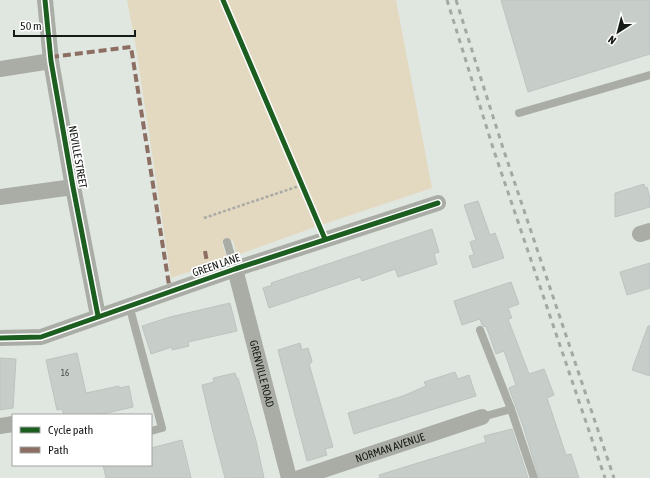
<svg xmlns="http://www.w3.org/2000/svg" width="650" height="478" font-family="'Asap Condensed',sans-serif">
	<rect width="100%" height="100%" fill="#e0e7e1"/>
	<polygon fill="#e3d8c0" points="127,0 396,0 432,188 315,227 237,255 233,240 222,244 227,259 171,278 135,42"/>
	<g fill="#c7ceca" stroke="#bdc3c0">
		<polygon points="501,0 650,0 650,54 528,92"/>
		<polygon points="644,184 645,188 647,187 650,198 650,207 615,217 615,193"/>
		<polygon points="478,201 490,235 495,233 504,258 473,268 469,256 474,255 470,242 476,240 464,205"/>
		<polygon points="432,229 439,252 434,254 437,264 398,277 395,269 362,281 360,277 269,308 263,288 272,285 271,283"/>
		<polygon points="650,263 650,288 627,295 620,272"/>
		<polygon points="511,282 519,304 508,308 512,318 508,319 529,374 544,369 554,395 547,398 566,455 571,454 579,478 539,478 523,426 509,388 516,385 504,351 496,354 486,326 484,327 482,325 480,319 462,325 454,301"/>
		<polygon points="230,303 237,331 188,342 189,346 172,350 172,347 151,354 142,326 170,317"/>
		<polygon points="648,326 650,326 650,376 632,370"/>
		<polygon points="300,343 302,350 308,348 312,361 311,363 309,364 333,447 325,449 327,455 307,461 278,350"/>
		<polygon points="77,353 86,393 119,386 119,388 129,386 133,407 98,415 64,415 62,409 57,410 46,360"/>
		<polygon points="0,358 16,359 13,408 0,410"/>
		<polygon points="455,372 458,379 469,375 476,396 354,434 348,413 403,396 426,386 424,382"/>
		<polygon points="235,373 237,379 238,378 256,441 264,478 225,478 213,432 202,385 214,382 213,378"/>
		<polygon points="512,429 528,478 380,478 379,475 486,442 484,436"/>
		<polygon points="182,440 191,478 106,478 103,465 151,465 151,448"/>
	</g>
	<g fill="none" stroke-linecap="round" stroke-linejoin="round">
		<polyline stroke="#a9aca6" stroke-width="2.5" stroke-dasharray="3 2" stroke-linecap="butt" points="204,218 302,185"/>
		<g stroke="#aaada5" stroke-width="8">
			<polyline points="519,113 650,75"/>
			<polyline points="227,242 235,269"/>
			<polyline points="129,305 162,428 151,431"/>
			<polyline points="480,330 511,409 534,478"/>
			<polyline points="482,417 511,409"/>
		</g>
		<g stroke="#aaada5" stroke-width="16">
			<polyline points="45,0 51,61 73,187 98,316"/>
			<polyline points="0,69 51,61"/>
			<polyline points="0,197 73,187"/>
			<polyline points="640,234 650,231"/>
			<path id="s1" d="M235,269L289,478"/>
			<polyline points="0,338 41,337 235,269 438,203"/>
			<polyline points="0,426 13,424"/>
			<path id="s2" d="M299,478L482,417"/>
		</g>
		<g stroke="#a4a8a2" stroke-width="3" stroke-dasharray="5 5" stroke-linecap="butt">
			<polyline points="447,0 494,151 605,478"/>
			<polyline points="456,0 503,148 614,478"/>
		</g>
		<g stroke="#8d6e63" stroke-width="4" stroke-dasharray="8 4" stroke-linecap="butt">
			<polyline points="51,57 131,47 170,291"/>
			<polyline points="205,251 210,278"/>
		</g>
		<g stroke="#fff" stroke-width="8">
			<g id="cycleway">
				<polyline points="45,0 51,61 73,187 98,316"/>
				<polyline points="223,0 325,239"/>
				<polyline points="0,338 41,337 235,269 438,203"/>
			</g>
		</g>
		<use href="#cycleway" stroke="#1b5e20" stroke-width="5"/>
	</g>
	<g text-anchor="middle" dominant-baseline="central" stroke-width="3.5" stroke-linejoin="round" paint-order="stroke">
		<g font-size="9" fill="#444945">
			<text x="65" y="373">16</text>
		</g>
		<g font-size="11" fill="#161a16" stroke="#fff">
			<text transform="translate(78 157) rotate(80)">NEVILLE STREET</text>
			<text transform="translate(216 265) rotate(-19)">GREEN LANE</text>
			<text stroke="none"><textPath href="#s1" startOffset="108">GRENVILLE ROAD</textPath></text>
			<text stroke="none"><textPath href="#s2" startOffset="96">NORMAN AVENUE</textPath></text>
		</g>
	</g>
	<rect x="12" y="414" width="140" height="52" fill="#ffffff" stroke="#a2a3a2"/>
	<rect x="20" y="427" width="20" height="6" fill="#1b5e20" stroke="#a2a3a2"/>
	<text x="48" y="434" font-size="12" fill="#161a16">Cycle path</text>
	<rect x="20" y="447" width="20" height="6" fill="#8d6e63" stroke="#a2a3a2"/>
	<text x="48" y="454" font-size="12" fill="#161a16">Path</text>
	<g transform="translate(618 32) rotate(216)" stroke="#ffffff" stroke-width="3" paint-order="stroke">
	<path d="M0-3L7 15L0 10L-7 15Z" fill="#161a16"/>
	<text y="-6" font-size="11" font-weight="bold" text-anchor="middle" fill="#161a16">N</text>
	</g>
	<path d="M14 30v6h121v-6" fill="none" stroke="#161a16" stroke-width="2"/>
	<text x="20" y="30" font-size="12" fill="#161a16" stroke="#ffffff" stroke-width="3" paint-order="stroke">50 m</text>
</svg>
